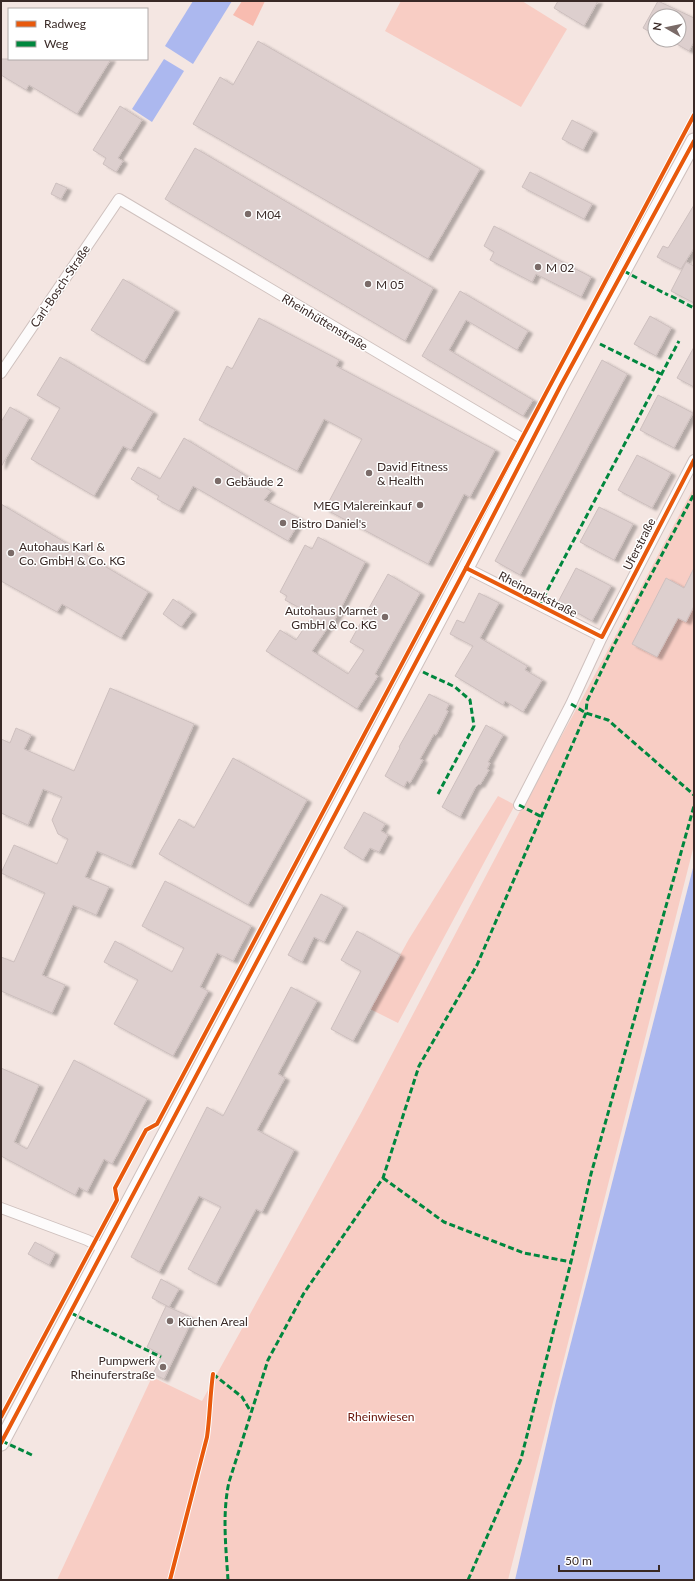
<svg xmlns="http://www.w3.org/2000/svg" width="695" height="1581" font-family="Lato,sans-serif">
	<defs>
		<filter id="shadow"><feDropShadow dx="4.5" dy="2.5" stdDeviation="1" flood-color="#0004"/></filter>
	</defs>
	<rect width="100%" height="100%" fill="#f4e6e2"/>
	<g fill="#f8cdc4">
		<polygon points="401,1 522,1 567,29 521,107 385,31"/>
		<polygon points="694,487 694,845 508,1580 57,1580 152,1377 202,1401 361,1113 520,811 583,697"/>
		<polygon points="498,796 515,805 398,1023 370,1009 409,939"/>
	</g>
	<polygon fill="#f8bcb0" points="242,1 265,1 253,26 233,15"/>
	<g fill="#acb8ef">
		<polygon points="193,1 232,1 193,64 165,46"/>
		<polygon points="164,59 184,71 152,122 132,109"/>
		<polygon points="694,864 694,1580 515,1580 556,1401"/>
	</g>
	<g fill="#ddcfce" stroke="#cdbfbe" filter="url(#shadow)">
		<polygon points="558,1 598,1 584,26 554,8"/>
		<polygon points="658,1 694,18 694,42 689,51 675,43 677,40 679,40 679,16 655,16 655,35 643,28"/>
		<polygon points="258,41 480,169 428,259 193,124 220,77 233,85"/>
		<polygon points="1,59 111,59 77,114 29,85 26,90 1,75"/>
		<polygon points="120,106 142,120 118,158 123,161 116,172 103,164 106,158 93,150"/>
		<polygon points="572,120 593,131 583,150 562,139"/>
		<polygon points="195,148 433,288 405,341 165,199"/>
		<polygon points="530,172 592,204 584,219 522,187"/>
		<polygon points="56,183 67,188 61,199 51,194"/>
		<polygon points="694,205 694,248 681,269 657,257 663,246 668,248"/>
		<polygon points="494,226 591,277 581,297 536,274 532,282 490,260 494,252 484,246"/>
		<polygon points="686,262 694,266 694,303 671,291"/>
		<polygon points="123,279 175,310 144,362 91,330"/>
		<polygon points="460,291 528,331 517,350 466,320 449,350 533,400 523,416 422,356"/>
		<polygon points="650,316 671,328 656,356 634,344"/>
		<polygon points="259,318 339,360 336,366 495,450 470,497 464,494 428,564 325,509 362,439 324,419 297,471 199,420 227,366 232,369"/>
		<polygon points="694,347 694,387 677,378"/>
		<polygon points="60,357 153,412 131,450 123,446 94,496 31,459 60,408 37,395"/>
		<polygon points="602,360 627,374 520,575 495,561"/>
		<polygon points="658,395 693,413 674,448 640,430"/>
		<polygon points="10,407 29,418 1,467 1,422"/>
		<polygon points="184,438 271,491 264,500 301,519 288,541 193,486 179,511 157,499 159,496 131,479 138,467 160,479"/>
		<polygon points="637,455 671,473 652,508 618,490"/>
		<polygon points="1,504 148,592 121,638 62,604 57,612 1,581"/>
		<polygon points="599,507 633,524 614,560 580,542"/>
		<polygon points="318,537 365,562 332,625 330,624 312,651 348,674 364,650 350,642 388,574 420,593 375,674 378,676 357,709 266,651 280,630 296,640 313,615 285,600 287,596 280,592 305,545 312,549"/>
		<polygon points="576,568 611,586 592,621 558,602"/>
		<polygon points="694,568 694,606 686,622 678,618 657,657 632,644 666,578 684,588"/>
		<polygon points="479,593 499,603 480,638 527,666 525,670 542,680 523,712 505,701 503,705 455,676 473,646 450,634 457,620 464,623"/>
		<polygon points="173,599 192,612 181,627 163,614"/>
		<polygon points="110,688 194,724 131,866 97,851 85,877 109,887 96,915 73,905 42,975 65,985 52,1013 1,991 1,957 14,962 45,893 1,873 14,845 57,864 68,839 58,834 52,820 62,797 43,789 28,825 1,813 1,739 10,743 16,728 31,735 24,749 74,771"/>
		<polygon points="429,694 449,704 446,710 448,711 436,735 434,734 420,759 423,760 410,783 407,781 404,787 385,776 400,748 399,747"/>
		<polygon points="486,725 503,735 488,762 490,763 487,769 489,770 480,785 479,784 475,788 460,817 442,807"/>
		<polygon points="233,758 307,800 248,905 159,854 179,819 194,828"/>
		<polygon points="364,812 385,824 381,831 388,835 379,852 370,848 363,860 344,848"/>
		<polygon points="165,881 251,926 233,961 217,953 200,987 208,991 173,1056 114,1024 138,980 104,962 115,941 172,972 184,948 142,926"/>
		<polygon points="321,894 343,906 324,942 314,937 302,962 288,955"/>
		<polygon points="357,931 400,955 353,1041 331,1029 361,971 341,960"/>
		<polygon points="291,987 317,1001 278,1074 285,1078 257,1130 294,1150 262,1212 256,1209 216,1284 188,1269 221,1207 199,1196 159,1272 131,1257 207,1107 223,1116"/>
		<polygon points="74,1060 147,1099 112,1164 104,1159 87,1192 79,1187 75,1195 1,1156 1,1068 39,1085 14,1142 27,1149"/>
		<polygon points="35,1242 55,1253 49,1265 28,1254"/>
		<polygon points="161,1279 179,1289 169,1307 152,1298"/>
		<polygon points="166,1306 193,1318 164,1379 153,1374 162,1355 147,1347"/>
	</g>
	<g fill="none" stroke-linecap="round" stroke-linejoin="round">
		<g stroke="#cfc1be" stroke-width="12">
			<g id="street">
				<polyline points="1,373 119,199 530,443"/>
				<polyline points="466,568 602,637"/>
				<polyline points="519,805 571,704 602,637 694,460"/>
				<polyline points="1,1208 87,1240 104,1249"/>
			</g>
		</g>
		<g stroke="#cfc1be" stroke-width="17">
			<polyline id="secondary" points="1,1443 466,568 561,385 694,141"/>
		</g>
		<use href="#street" stroke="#fdfbfb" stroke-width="10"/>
		<use href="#secondary" stroke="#fdfbfb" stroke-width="15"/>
		<g stroke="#00873e" stroke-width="3" stroke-dasharray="6 3" stroke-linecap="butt">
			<polyline points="624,271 637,278"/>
			<polyline points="641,281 668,295"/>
			<polyline points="671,296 694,308"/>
			<polyline points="600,344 661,374"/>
			<polyline points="539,606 679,341"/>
			<polyline points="423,672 455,687 470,700 474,726 438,794"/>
			<polyline points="571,704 586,713 608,720 694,795"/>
			<polyline points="519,805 542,817"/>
			<polyline points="383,1178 444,1222 524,1253 571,1262"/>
			<polyline points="71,1313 161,1357"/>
			<polyline points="213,1374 242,1397 251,1412"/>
			<polyline points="2,1441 34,1456"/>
			<path d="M228,1580C226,1548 222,1514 229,1482L268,1360L304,1293L383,1178L419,1066L477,965L586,713L587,701L614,645L694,494"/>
			<polyline points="468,1580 521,1459 571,1262 591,1174 694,806"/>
		</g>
		<g stroke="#fff" stroke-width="6">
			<g id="cycleway">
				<polyline points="466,568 602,637 694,460"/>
				<polyline points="1,1417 117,1200 115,1188 146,1130 157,1124 694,115"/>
				<polyline points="1,1443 466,568 561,385 694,141"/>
				<path d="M170,1580L207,1437C210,1416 210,1395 213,1374"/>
			</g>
		</g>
		<use href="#cycleway" stroke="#e8590c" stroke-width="4"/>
	</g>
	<g fill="#7a6b68" stroke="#fff" stroke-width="1.5">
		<circle cx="248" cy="214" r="4"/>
		<circle cx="538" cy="267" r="4"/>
		<circle cx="368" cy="284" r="4"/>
		<circle cx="369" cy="473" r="4"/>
		<circle cx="218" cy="481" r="4"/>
		<circle cx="420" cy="505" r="4"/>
		<circle cx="283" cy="523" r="4"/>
		<circle cx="11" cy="553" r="4"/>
		<circle cx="385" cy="617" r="4"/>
		<circle cx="170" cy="1321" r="4"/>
		<circle cx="163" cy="1367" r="4"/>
	</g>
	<g text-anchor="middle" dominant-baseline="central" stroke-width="3" stroke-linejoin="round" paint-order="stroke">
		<g font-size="12" fill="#392926" stroke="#fff" text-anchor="start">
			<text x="256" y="214">M04</text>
			<text x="546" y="267">M 02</text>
			<text x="376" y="284">M 05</text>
			<text x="377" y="466">David Fitness<tspan x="377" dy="14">&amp; Health</tspan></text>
			<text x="226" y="481">Gebäude 2</text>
			<text x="412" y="505" text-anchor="end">MEG Malereinkauf</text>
			<text x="291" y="523">Bistro Daniel's</text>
			<text x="19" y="546">Autohaus Karl &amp;<tspan x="19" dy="14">Co. GmbH &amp; Co. KG</tspan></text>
			<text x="377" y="610" text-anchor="end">Autohaus Marnet<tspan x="377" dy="14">GmbH &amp; Co. KG</tspan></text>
			<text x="178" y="1321">Küchen Areal</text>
			<text x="155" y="1360" text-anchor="end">Pumpwerk<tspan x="155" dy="14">Rheinuferstraße</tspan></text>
		</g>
		<g font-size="12" fill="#392926" stroke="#fff">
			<text transform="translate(60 286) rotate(-56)">Carl-Bosch-Straße</text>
			<text transform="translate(325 322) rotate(31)">Rheinhüttenstraße</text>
			<text transform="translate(639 544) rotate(-63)">Uferstraße</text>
			<text transform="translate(538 594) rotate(27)">Rheinparkstraße</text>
		</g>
		<g font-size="12" fill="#681308" stroke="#fff">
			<text x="381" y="1416">Rheinwiesen</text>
		</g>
	</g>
	<rect width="695" height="1581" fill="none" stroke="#392926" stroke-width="4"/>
	<rect x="8" y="8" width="140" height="52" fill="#ffffff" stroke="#b0a9a8"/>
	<rect x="16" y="21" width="20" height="6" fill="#e8590c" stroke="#b0a9a8"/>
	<text x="44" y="28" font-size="12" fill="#392926">Radweg</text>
	<rect x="16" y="41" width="20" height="6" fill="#00873e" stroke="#b0a9a8"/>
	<text x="44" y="48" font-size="12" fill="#392926">Weg</text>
	<g transform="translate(667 28) rotate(279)"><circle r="19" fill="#ffffff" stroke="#b0a9a8"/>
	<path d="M0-3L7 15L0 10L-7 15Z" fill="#7a6b68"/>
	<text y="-6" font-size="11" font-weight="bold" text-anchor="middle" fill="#392926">N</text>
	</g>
	<path d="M559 1565v6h100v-6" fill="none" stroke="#392926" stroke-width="2"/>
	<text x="565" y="1565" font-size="12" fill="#392926" stroke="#ffffff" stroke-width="3" paint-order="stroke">50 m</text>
</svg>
